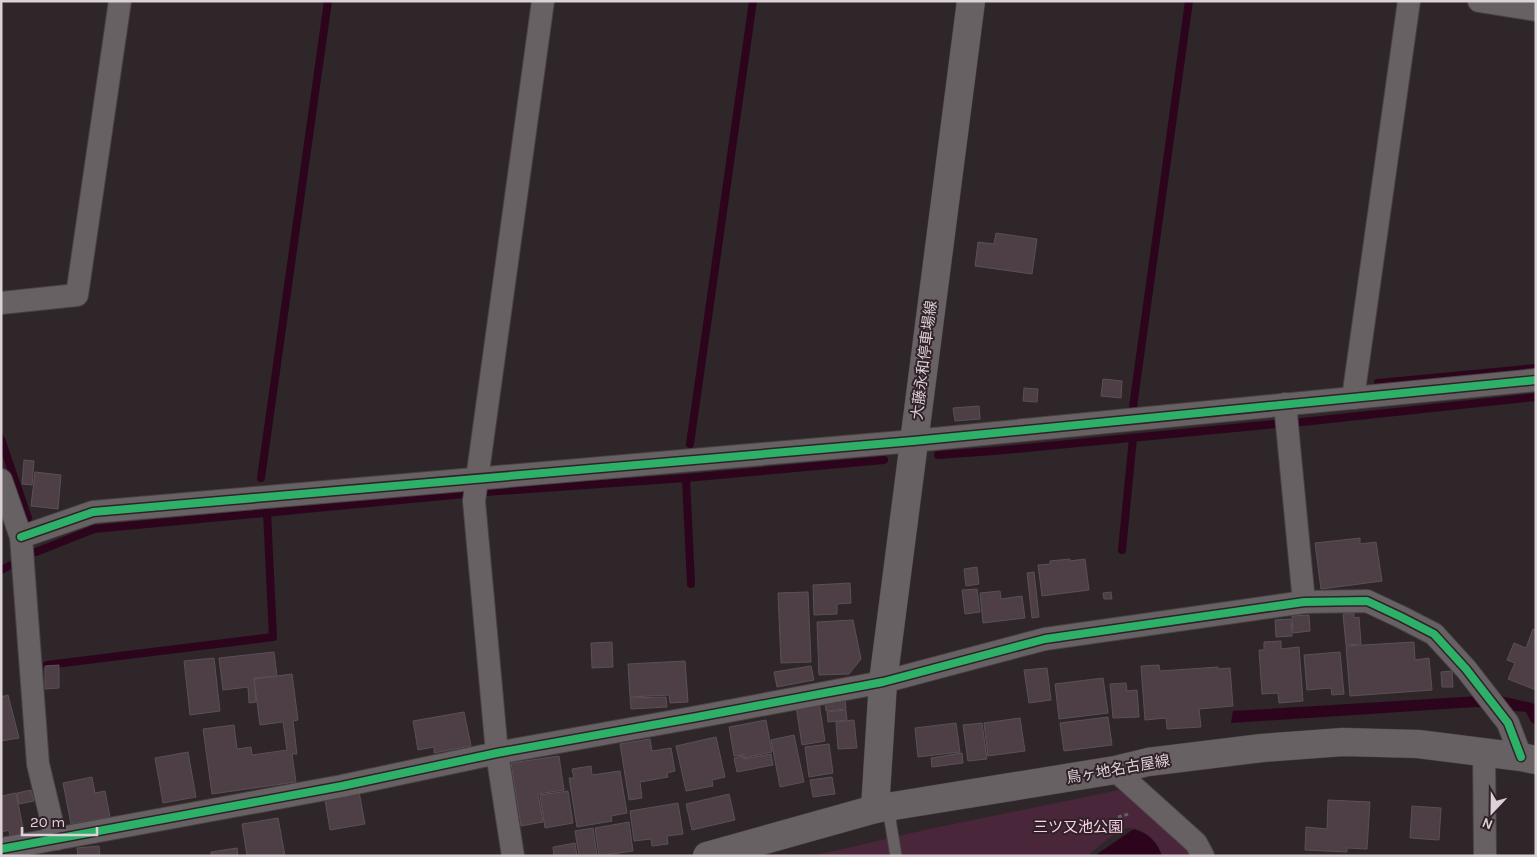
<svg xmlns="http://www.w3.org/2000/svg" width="1537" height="857" font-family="Karla,'Noto Sans JP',sans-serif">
	<rect width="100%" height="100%" fill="#2e2629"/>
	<path fill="#492639" d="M1129,788L1195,856H1162C1156,840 1141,824 1123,829C1115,832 1095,850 1087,856H812L929,829Z"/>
	<g fill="#2c051d">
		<polygon points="1496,695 1536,704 1536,725 1531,722 1526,712 1476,707 1231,723 1233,711"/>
		<path d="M1134,829C1149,834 1157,841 1162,856H1094Z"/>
	</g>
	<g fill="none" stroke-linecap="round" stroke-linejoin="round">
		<g stroke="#2c051d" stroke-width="8">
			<polyline points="1378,383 1536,368"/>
			<polyline points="1133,407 1189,1"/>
			<polyline points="1293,423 1536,397"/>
			<polyline points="1,439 28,518"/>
			<polyline points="690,444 753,1"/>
			<polyline points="938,455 994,451 1276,424"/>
			<polyline points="261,478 328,1"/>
			<polyline points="686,478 691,584"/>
			<polyline points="486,492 686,478 884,460"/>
			<polyline points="1122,550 1133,438"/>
			<polyline points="36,552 94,529 464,494"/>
			<polyline points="1,570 13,564"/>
			<polyline points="47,665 273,637 267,512"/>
		</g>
	</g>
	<g fill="#4e3f47" stroke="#595154">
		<polygon points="996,233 1037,239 1032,274 975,266 978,242 994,244"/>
		<polygon points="1103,379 1122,381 1121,398 1101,396"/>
		<polygon points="1024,388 1038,389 1037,402 1023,401"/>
		<polygon points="979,406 980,419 955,421 953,408"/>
		<polygon points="24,460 34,461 32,485 22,484"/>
		<polygon points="35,472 61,475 58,509 31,506"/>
		<polygon points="1360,538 1360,544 1376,542 1382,581 1321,589 1315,543"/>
		<polygon points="1070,559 1070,561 1085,559 1089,590 1042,596 1038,565 1050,564 1050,561"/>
		<polygon points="977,567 979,584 966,586 964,569"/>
		<polygon points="1034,572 1039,617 1032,618 1027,573"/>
		<polygon points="850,583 851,603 837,604 837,614 814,615 813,585"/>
		<polygon points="977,589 980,612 965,614 962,590"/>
		<polygon points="1000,591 1001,599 1022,596 1025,618 983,623 980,593"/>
		<polygon points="808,592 811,662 781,663 778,593"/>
		<polygon points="1111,592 1112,599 1104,599 1103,593"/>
		<polygon points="1354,613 1354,618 1359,617 1361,644 1346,645 1343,614"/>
		<polygon points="1309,615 1310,631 1293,633 1292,616"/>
		<polygon points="1291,619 1292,636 1276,637 1275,620"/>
		<polygon points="853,620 861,659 849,674 819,675 817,622"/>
		<polygon points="1533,629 1536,630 1536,690 1508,679 1515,663 1507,660 1514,643 1526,648"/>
		<polygon points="1281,641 1281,649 1299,647 1303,701 1279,703 1278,693 1262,694 1259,650 1264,650 1264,642"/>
		<polygon points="612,642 613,667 592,668 591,643"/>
		<polygon points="1414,642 1415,660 1429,658 1432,690 1350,696 1346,646"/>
		<polygon points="274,652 277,676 254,678 256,702 249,703 248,687 223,690 219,658"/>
		<polygon points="1340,652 1344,694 1332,695 1331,688 1307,690 1304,655"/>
		<polygon points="214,658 220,711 190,715 184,661"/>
		<polygon points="685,661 688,702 670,703 669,695 630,697 628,664"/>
		<polygon points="59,665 59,688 45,689 45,666"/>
		<polygon points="1159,665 1160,671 1218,667 1218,669 1230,668 1233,706 1199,709 1201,727 1167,729 1166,718 1145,720 1141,666"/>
		<polygon points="811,666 814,680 777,687 774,672"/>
		<polygon points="1047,668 1051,700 1029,703 1024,670"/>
		<polygon points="1452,671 1453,687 1442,687 1441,672"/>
		<polygon points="292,674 298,720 293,721 297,754 292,754 296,782 212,794 203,729 234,725 237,749 251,747 252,755 287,750 283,722 260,725 254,679"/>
		<polygon points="1103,678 1108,713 1059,719 1055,684"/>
		<polygon points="1126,683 1127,691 1137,690 1139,717 1113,718 1110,684"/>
		<polygon points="8,695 19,738 1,741 1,697"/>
		<polygon points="666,697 667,707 631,709 630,698"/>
		<polygon points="845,698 846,709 826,711 825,700"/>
		<polygon points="819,703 825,741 802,745 796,706"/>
		<polygon points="846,710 847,720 828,722 827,712"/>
		<polygon points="464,712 471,746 434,753 434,747 418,750 413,721"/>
		<polygon points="1108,717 1112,745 1064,751 1060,723"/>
		<polygon points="1020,718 1025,751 988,756 984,723"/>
		<polygon points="766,720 772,752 744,758 744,755 734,756 729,727"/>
		<polygon points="854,720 857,748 838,749 836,722"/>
		<polygon points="956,723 960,752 918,757 915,728"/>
		<polygon points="982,723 987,759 968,761 963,725"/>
		<polygon points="794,735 804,782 780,787 771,740"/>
		<polygon points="716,737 725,777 712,780 713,786 686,791 676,746"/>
		<polygon points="650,739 652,751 671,748 675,771 667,773 668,777 640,782 642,798 629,800 620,744"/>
		<polygon points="829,744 833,773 809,777 805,747"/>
		<polygon points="188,752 196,797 163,803 155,758"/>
		<polygon points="962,753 963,763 932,767 931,758"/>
		<polygon points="771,754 773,765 737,772 734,758 743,756 744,759"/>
		<polygon points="559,756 564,790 538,794 543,822 521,826 511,763"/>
		<polygon points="591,766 592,775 620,771 627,813 611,816 612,821 577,827 569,778 574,778 572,769"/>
		<polygon points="92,777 95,793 105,791 110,817 71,824 63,783"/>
		<polygon points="832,777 835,794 813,797 810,780"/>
		<polygon points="31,790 34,801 19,804 17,793"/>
		<polygon points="568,791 573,823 545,828 540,795"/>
		<polygon points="359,792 365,824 330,830 325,800 333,799 333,796"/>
		<polygon points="16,793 24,833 10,836 9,830 2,832 3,836 1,836 1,796"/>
		<polygon points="729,794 735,820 692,830 686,804"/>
		<polygon points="1328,800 1370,802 1367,849 1347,848 1347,852 1305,850 1306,827 1327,829"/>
		<polygon points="678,803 683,834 667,836 668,844 652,846 651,839 634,841 630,811"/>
		<polygon points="1412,806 1441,808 1439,840 1410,838"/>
		<polygon points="278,818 285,856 247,856 242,824"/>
		<polygon points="629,822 633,851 599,856 595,828"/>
		<polygon points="593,828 597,855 579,856 575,831"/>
		<polygon points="575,843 577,856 554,856 553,847"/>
		<polygon points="99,846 100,856 78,856 77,848"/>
		<polygon points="237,848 238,856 211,856 211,852"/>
	</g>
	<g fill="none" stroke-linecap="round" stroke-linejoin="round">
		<g stroke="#494145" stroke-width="13">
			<polyline id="service" points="888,807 896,856"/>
		</g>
		<g stroke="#494145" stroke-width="24">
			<g id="minor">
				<polyline points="1479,1 1536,10"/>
				<polyline points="1,303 77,295 120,1"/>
				<polyline points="1353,398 1409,1"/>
				<polyline points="1285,404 1304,602"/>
				<polyline points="1,480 21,537 38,764 56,839"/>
				<polyline points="21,537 93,512 913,441 1536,380"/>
				<polyline points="1484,752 1485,856"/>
				<polyline points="1115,770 1196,843 1203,856"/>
				<polyline points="1,849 342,786 497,753 697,717 883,682 1045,639 1304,602 1367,601 1401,617 1434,634 1466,669 1508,723 1521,757"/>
				<polyline points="513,856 497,753 474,501 543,1"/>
			</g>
		</g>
		<g stroke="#494145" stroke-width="29">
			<g id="secondary">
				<polyline points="875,809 883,682 971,1"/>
				<polyline points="707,856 875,809 1115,770 1148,762 1262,748 1343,742 1418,744 1521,757 1536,760"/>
			</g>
		</g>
		<polyline stroke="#645d60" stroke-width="3" stroke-dasharray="4 2.5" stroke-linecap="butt" points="1118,817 1129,814"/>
		<use href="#service" stroke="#676164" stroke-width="11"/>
		<use href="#minor" stroke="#676164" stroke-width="22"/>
		<use href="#secondary" stroke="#676164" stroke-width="28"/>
		<g stroke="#312229" stroke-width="11">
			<g id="cycleway">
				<polyline points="21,537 93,512 913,441 1536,380"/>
				<polyline points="1,849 342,786 497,753 697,717 883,682 1045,639 1304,602 1367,601 1401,617 1434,634 1466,669 1508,723 1521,757"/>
			</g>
		</g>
		<use href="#cycleway" stroke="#2db169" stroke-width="8"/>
	</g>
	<g text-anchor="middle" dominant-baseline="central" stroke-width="4" stroke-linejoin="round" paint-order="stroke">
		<g font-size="15" fill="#dcd1d6" stroke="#312229">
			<text transform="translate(924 360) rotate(-83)">大藤永和停車場線</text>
			<text transform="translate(1118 769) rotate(-10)">鳥ヶ地名古屋線</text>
		</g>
		<g font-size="15" fill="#f8d1e3" stroke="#312229">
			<text x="1078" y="827">三ツ又池公園</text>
		</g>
	</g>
	<rect width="1537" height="857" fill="none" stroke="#dcd1d6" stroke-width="5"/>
	<g transform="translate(1492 812) rotate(202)" stroke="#312229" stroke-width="4" paint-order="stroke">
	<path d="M0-4L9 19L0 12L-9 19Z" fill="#dcd1d6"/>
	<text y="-8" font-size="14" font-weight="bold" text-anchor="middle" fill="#dcd1d6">N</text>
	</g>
	<path d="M22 827v8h75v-8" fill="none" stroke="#dcd1d6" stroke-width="2.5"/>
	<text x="30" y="827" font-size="15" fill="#dcd1d6" stroke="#312229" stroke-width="4" paint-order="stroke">20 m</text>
</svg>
